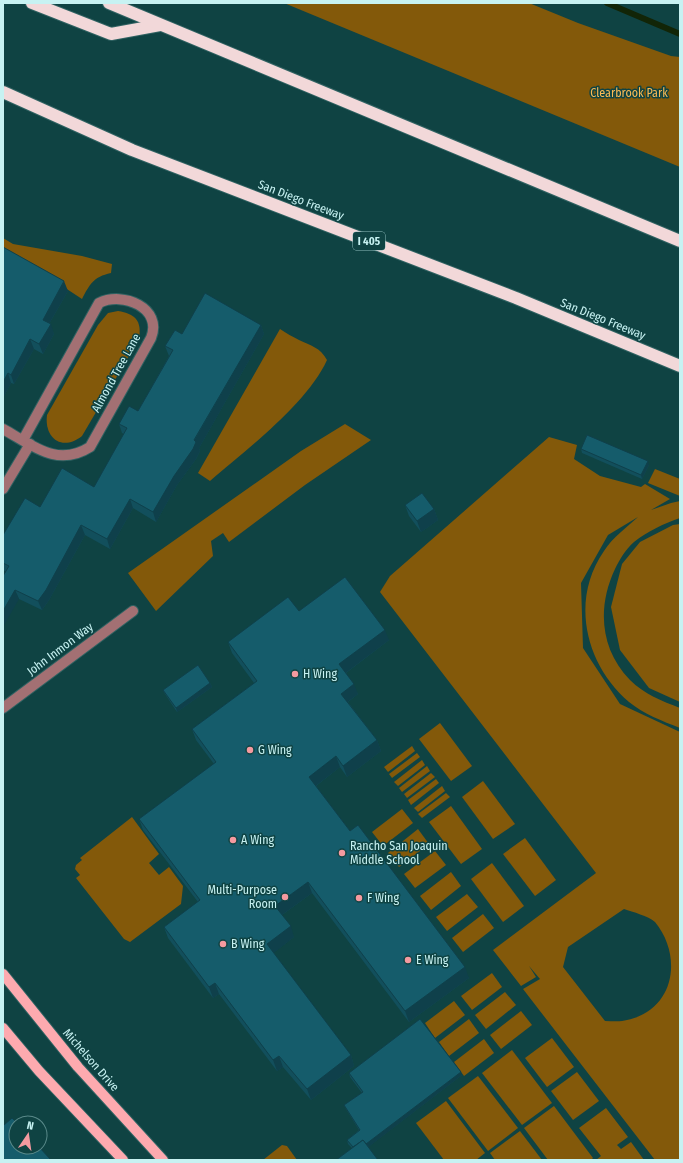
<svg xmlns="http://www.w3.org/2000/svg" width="683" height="1163" font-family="'Fira Sans Condensed',sans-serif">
	<rect width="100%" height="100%" fill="#0f4343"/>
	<g fill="#83590a" fill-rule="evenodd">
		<polygon points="284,3 529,3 578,23 671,56 680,57 680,167"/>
		<path d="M3,238L13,244L82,256L112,264L111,273C93,277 90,284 82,299L3,247Z"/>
		<path d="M118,311C135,314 142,320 139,339L82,436C62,452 44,438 47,415L98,325L108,313Z"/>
		<path d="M280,329C286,333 293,337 299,340C311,346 320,347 327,360C307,404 247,449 210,481L198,473Z"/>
		<polygon points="345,424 371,440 305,485 229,542 223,533 211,541 213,556 156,611 128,573 301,451"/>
		<path d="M549,437L577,445L574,459L600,476L641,487L645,484L670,499L651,510L671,503L680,501V518C663,524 648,531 634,542C625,550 620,559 615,569C597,607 600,649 630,680C644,694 662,701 680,708V728C662,721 644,714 629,702C585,664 570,600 604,551C613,537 626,528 638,517L608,535L581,583L583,648L620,704L680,732V1160H655L523,989L540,979L529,966L536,977L521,986L493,950L596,873L380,592L390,576ZM624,909C633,912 648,916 655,922C683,956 675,1010 627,1020C621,1022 612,1021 605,1021L563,967L568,947Z"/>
		<polygon points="655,469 680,479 680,496 648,483"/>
		<polygon points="680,524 680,702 649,688 620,650 611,607 622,564 640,542 673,525"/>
		<polygon points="440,723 472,766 451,781 419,739"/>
		<polygon points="412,746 415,751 388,772 384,767"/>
		<polygon points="417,753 420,757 392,778 389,774"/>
		<polygon points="422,760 425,765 398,786 394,782"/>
		<polygon points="427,766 430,771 402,792 399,788"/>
		<polygon points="431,773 435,777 407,798 404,794"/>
		<polygon points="436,779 439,783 411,805 408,800"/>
		<polygon points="483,781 515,824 493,839 462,797"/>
		<polygon points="442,786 445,791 418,812 414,808"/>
		<polygon points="446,793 450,797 422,818 418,814"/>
		<polygon points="451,806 482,849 461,864 429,822"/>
		<polygon points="402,809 413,823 383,846 372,832"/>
		<polygon points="132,817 159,854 149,863 159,875 169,867 183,886 181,904 130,942 124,939 76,878 80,875 75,869 76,865 82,860 80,858"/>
		<polygon points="418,829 429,844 399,867 388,853"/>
		<polygon points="525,838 556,880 535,896 503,854"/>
		<polygon points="435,851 446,865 415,888 404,874"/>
		<polygon points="492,863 524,906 503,922 471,879"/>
		<polygon points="451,872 461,886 431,910 420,896"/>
		<polygon points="467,894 478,907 447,931 436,917"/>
		<polygon points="483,914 494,928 463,952 452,938"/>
		<polygon points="492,973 502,987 472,1010 461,996"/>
		<polygon points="505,992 516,1005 486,1029 475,1015"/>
		<polygon points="454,1001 465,1015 435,1038 425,1023"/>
		<polygon points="521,1011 532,1025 501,1049 490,1035"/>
		<polygon points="469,1019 479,1033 449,1056 439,1042"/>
		<polygon points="552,1038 574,1067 547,1087 525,1058"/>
		<polygon points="484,1039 494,1053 464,1076 454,1062"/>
		<polygon points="512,1050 552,1103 522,1125 482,1073"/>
		<polygon points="577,1072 599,1101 573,1120 551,1091"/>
		<polygon points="478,1076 518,1128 488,1151 448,1098"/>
		<polygon points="446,1101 485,1153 476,1160 444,1160 416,1123"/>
		<polygon points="554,1106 593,1158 591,1160 548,1160 524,1128"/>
		<polygon points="606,1108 628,1137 617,1145 621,1149 631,1142 644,1160 596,1160 601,1156 579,1128"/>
		<polygon points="520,1131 542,1160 495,1160 490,1153"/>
		<polygon points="282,1145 287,1146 297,1160 263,1160"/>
	</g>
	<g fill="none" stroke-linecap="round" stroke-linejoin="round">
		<polyline stroke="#122507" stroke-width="6" points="607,3 680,34"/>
		<g stroke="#306262" stroke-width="12">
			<g id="minor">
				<path d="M3,429C32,445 57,468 90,447L151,338C163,308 123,291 99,303L23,440"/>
				<polyline points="3,489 30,444"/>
				<polyline points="3,708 133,611"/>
			</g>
		</g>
		<g stroke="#306262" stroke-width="12">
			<g id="major">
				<polyline points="3,974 78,1067 163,1160"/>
				<polyline points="3,1028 39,1071 123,1160"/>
			</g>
		</g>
		<g stroke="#306262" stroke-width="14">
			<g id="highway">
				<polyline points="32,3 111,34 160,25"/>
				<polyline points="109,3 680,241"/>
				<polyline points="3,92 132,150 516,298 680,366"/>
			</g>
		</g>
		<use href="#minor" stroke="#a37073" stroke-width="10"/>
		<use href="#major" stroke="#fdaaaf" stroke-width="10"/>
		<use href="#highway" stroke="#f2d8d9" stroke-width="12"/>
	</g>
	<g fill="#124f5c">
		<polygon points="3,247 68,291 49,324 54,334 43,354 34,349 14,384 11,383 3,398"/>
		<polygon points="261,325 264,334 199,448 200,451 196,459 177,485 156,522 133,508 110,549 85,535 49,600 42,610 19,599 6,572 3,570 3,535 40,507 94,487 124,434 122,433 119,424 138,411 169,356 165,346 182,334"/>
		<polygon points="581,449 649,465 642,479 582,453"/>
		<polygon points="405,505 434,509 438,520 421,532 409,516"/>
		<polygon points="299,611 389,640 346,673 358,694 348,702 377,740 381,751 347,777 340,767 316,786 350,831 469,978 409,1022 312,893 282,915 294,937 273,953 351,1055 354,1066 311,1100 283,1067 277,1071 219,994 213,998 168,938 164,927 198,902 143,830 139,819 214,764 196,740 192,729 254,683 232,653 228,642"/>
		<polygon points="210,683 212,687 177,712 165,694 163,690"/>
		<polygon points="349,1073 462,1075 368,1147 352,1148 348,1144 347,1140 359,1130 346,1109 344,1105 362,1093 350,1077"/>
	</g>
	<g fill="#0f404b">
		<polygon points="64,281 68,291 46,329 43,320"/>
		<polygon points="51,324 54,334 43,354 39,344"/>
		<polygon points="261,325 264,334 199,448 200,451 196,459 177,485 156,522 153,512"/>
		<polygon points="30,339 34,349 14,384 11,375"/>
		<polygon points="8,373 11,383 3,398 3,382"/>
		<polygon points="648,461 649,465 642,479 641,475"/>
		<polygon points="130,499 133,508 110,549 107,539"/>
		<polygon points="434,509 438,520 421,532 417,521"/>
		<polygon points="81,525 85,535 49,600 42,610 38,601"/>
		<polygon points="15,590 19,599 3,627 3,611"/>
		<polygon points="385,630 389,640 343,675 339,664"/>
		<polygon points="210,683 212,687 177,712 176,708"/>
		<polygon points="354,684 358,694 345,704 341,694"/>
		<polygon points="377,740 381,751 347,777 343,766"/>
		<polygon points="336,756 340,767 313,788 309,777"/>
		<polygon points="308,882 312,893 279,917 275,906"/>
		<polygon points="291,926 294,937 271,955 267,944"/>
		<polygon points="465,967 469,978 409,1022 405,1011"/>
		<polygon points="215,983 219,994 213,998 209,987"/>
		<polygon points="351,1055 354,1066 311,1100 307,1089"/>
		<polygon points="279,1056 283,1067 277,1071 273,1060"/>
		<polygon points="461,1072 462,1075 358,1155 357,1151"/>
	</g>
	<g fill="#155c6b" stroke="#0f404b">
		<polygon points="3,247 64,281 43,320 51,324 39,344 30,339 11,375 8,373 3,382"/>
		<polygon points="205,293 261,325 194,440 196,442 193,449 174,476 153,512 130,499 107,539 81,525 46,590 38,601 15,590 3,611 3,576 9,566 3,563 3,535 25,498 40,507 62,468 94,487 127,428 119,424 129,406 138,411 173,350 165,346 175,330 182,334"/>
		<polygon points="587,435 648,461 641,475 581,449"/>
		<polygon points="422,493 434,509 417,521 405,505"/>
		<polygon points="345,577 385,630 339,664 354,684 341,694 377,740 343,766 336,756 309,777 350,831 358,825 465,967 405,1011 308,882 275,906 291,926 267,944 351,1055 307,1089 279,1056 273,1060 215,983 209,987 164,927 200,900 139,819 216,762 192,729 257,681 228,642 288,597 299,611"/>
		<polygon points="198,665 210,683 176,708 163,690"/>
		<polygon points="420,1019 461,1072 366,1144 363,1140 353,1147 347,1140 360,1130 344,1105 363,1092 349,1073"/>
		<polygon points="12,1118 17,1123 16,1123 16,1147 39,1147 51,1160 3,1160 3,1124 4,1125"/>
		<polygon points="363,1140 378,1160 336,1160"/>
	</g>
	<g fill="#f49aa0" stroke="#0f4343" stroke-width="1.5">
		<circle cx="295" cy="674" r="4"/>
		<circle cx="250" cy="750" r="4"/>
		<circle cx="233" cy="840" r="4"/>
		<circle cx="342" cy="853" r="4"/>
		<circle cx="285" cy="897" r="4"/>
		<circle cx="359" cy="898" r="4"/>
		<circle cx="223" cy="944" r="4"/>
		<circle cx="408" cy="960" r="4"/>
	</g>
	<g text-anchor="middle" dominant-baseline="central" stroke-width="3" stroke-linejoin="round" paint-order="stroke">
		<rect fill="#0f4343" stroke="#90bebe" stroke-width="1" x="353" y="232" width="32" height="18" rx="3"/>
		<g font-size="11" font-weight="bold" fill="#c7f2f2">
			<text x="369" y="241">I 405</text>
		</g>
		<g font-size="12" fill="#fcbb55" stroke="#0f4343">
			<text x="629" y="93">Clearbrook Park</text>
		</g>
		<g font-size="12" fill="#c7f2f2" stroke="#0f4343">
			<text transform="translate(301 200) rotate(21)">San Diego Freeway</text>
			<text transform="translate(603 319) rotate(22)">San Diego Freeway</text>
			<text transform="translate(116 373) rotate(-61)">Almond Tree Lane</text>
			<text transform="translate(60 649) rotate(-37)">John Inmon Way</text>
			<text transform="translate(91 1060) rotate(49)">Michelson Drive</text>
		</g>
		<g font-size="12" fill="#c7f2f2" stroke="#0f4343" text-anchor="start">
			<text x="303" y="674">H Wing</text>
			<text x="258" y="750">G Wing</text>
			<text x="241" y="840">A Wing</text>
			<text x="350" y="846">Rancho San Joaquin<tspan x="350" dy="14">Middle School</tspan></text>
			<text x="277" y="890" text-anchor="end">Multi-Purpose<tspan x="277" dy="14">Room</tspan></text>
			<text x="367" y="898">F Wing</text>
			<text x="231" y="944">B Wing</text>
			<text x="416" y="960">E Wing</text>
		</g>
	</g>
	<rect width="683" height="1163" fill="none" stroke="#c7f2f2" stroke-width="8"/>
	<g transform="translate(28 1135) rotate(13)"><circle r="19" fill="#0f4343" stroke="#598989"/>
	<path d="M0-3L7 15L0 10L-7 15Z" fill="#f49aa0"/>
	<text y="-6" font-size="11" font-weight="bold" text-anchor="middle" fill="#c7f2f2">N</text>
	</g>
</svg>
